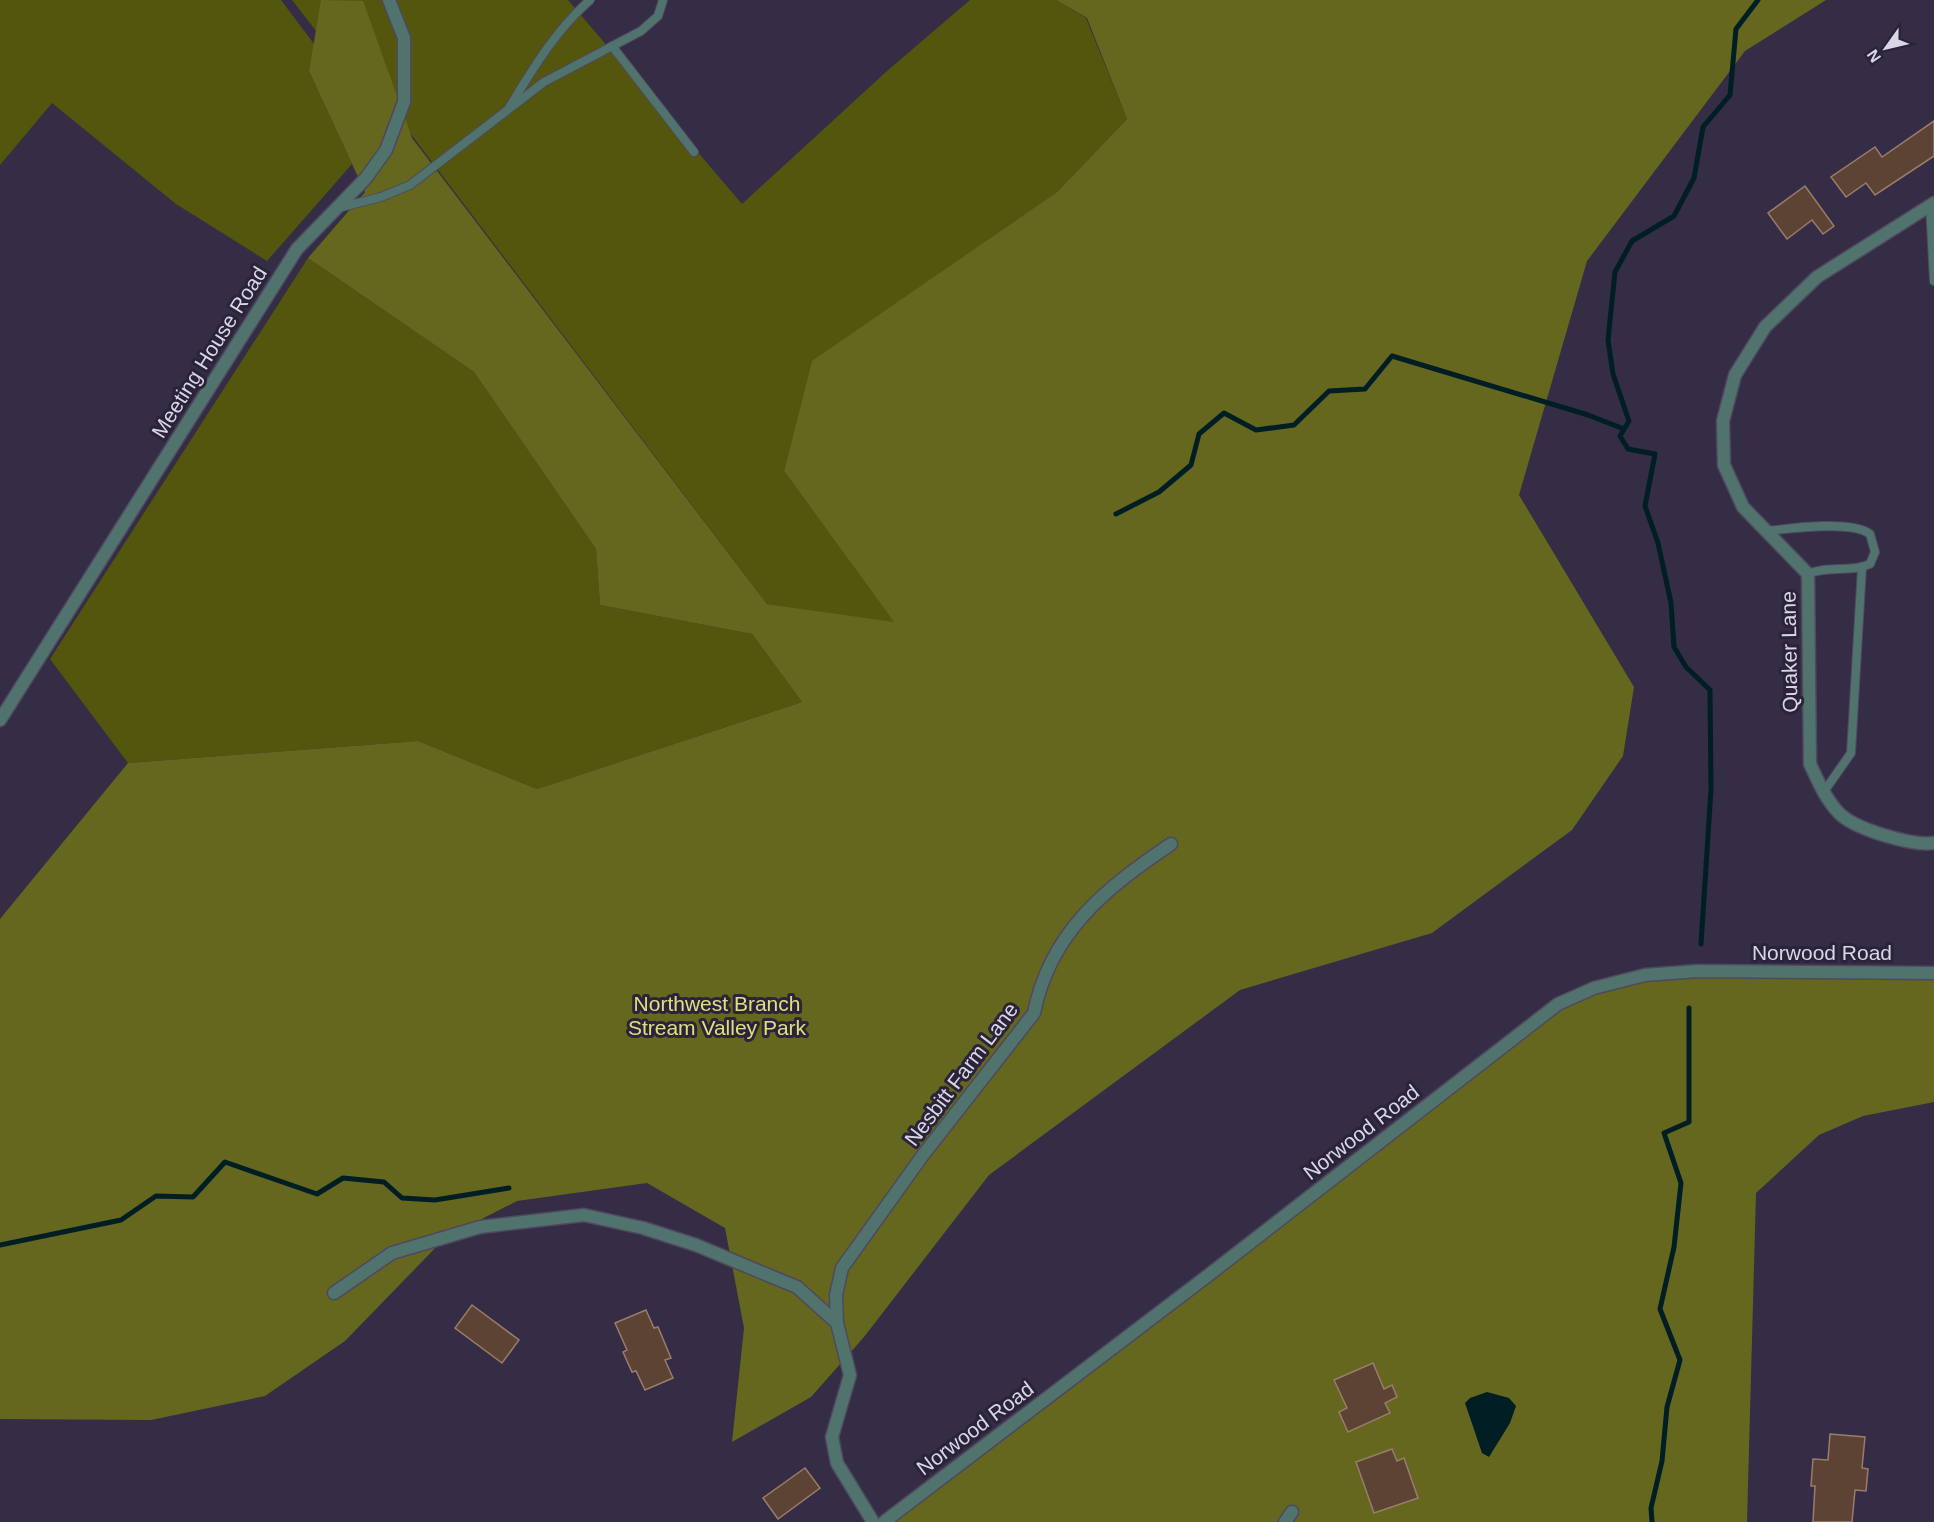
<svg xmlns="http://www.w3.org/2000/svg" width="1934" height="1522" font-family="Arial,sans-serif">
	<rect width="100%" height="100%" fill="#342d45"/>
	<g fill="#55560d">
		<polygon points="0,0 281,0 314,44 309,71 352,164 267,261 176,204 52,103 0,165"/>
		<polygon points="292,0 568,0 742,204 887,71 970,0 1056,0 1086,18 1127,119 1057,192 812,362 784,471 895,623 767,604 410,133 403,143"/>
		<polygon points="308,258 474,372 596,549 600,605 752,634 802,702 537,789 418,741 128,763 50,659"/>
	</g>
	<g fill="#65671f">
		<polygon points="321,0 363,1 412,138 767,604 894,622 784,471 812,361 1057,192 1127,119 1087,18 1056,0 1826,0 1745,51 1587,261 1519,495 1634,687 1623,756 1572,830 1432,933 1240,990 989,1175 864,1337 811,1397 732,1442 744,1328 725,1228 647,1183 517,1201 445,1238 345,1341 265,1396 151,1420 0,1419 0,919 128,763 418,741 537,789 802,702 752,634 600,605 596,549 474,372 308,258 365,192 309,71"/>
		<polygon points="1934,973 1934,1102 1863,1116 1819,1135 1756,1193 1747,1522 883,1522 1558,1004 1645,975"/>
	</g>
	<polygon fill="#001e24" points="1487,1392 1509,1398 1516,1406 1510,1423 1489,1457 1482,1453 1465,1403 1470,1398"/>
	<g fill="none" stroke-linecap="round" stroke-linejoin="round">
		<g stroke="#001e24" stroke-width="5">
			<polyline points="1116,514 1159,492 1191,465 1199,434 1224,413 1256,430 1294,425 1329,391 1365,389 1392,356 1588,415 1624,429"/>
			<polyline points="1701,944 1711,789 1710,690 1686,667 1674,647 1671,603 1658,543 1645,506 1655,454 1628,449 1620,436 1629,421 1613,374 1608,340 1615,272 1632,241 1674,216 1694,178 1703,127 1730,95 1736,29 1758,0"/>
			<polyline points="0,1245 121,1220 156,1196 193,1197 225,1162 317,1194 343,1178 384,1182 402,1198 435,1200 509,1188"/>
			<polyline points="1652,1522 1651,1508 1662,1461 1667,1407 1680,1360 1660,1309 1674,1247 1681,1183 1664,1133 1689,1122 1689,1008"/>
		</g>
	</g>
	<g fill="#5d4334" stroke="#997c6c" stroke-width="1.5">
		<polygon points="1934,121 1934,156 1875,195 1866,183 1846,197 1831,177 1875,147 1882,157"/>
		<polygon points="1805,186 1834,226 1823,234 1812,220 1787,239 1768,213"/>
		<polygon points="472,1305 519,1340 502,1363 455,1328"/>
		<polygon points="646,1310 654,1328 658,1327 671,1358 665,1360 673,1378 645,1390 636,1371 632,1372 623,1352 627,1350 615,1323"/>
		<polygon points="1373,1363 1384,1389 1392,1385 1397,1397 1385,1403 1390,1413 1348,1432 1339,1412 1347,1408 1334,1380"/>
		<polygon points="1830,1434 1865,1437 1862,1468 1868,1469 1866,1491 1855,1490 1852,1522 1813,1522 1815,1486 1811,1486 1813,1459 1828,1460"/>
		<polygon points="1392,1449 1397,1461 1404,1458 1418,1498 1374,1513 1356,1462"/>
		<polygon points="805,1468 820,1488 778,1519 763,1498"/>
	</g>
	<g fill="none" stroke-linecap="round" stroke-linejoin="round">
		<g stroke="#4f485f" stroke-width="10">
			<g id="service">
				<polyline points="612,46 694,152"/>
				<path d="M510,106C534,67 556,30 590,0"/>
				<polyline points="1930,205 1934,281"/>
				<polyline points="338,208 381,197 410,185 544,82 641,31 658,16 663,0"/>
				<path d="M1767,531C1791,528 1852,520 1870,534L1875,552L1870,564C1851,573 1827,565 1808,574"/>
				<polyline points="1823,793 1851,753 1862,567"/>
			</g>
		</g>
		<g stroke="#4f485f" stroke-width="15">
			<g id="minor">
				<path d="M1934,203L1817,277L1765,327L1735,375L1723,421L1724,465L1743,507L1808,574L1810,764C1818,781 1825,798 1838,812C1853,829 1912,846 1934,843"/>
				<polyline points="0,720 297,249 366,178 386,150 404,102 404,38 389,0"/>
				<polyline points="334,1293 392,1253 480,1227 584,1215 643,1228 696,1245 775,1278 797,1287 837,1323"/>
				<path d="M873,1522L837,1463L832,1437L850,1375L837,1323L836,1295L842,1268L923,1155L1034,1013C1050,932 1106,888 1171,844"/>
				<polyline points="1285,1522 1292,1512"/>
			</g>
		</g>
		<g stroke="#4f485f" stroke-width="15">
			<polyline id="tertiary" points="884,1522 1206,1277 1558,1004 1594,988 1645,975 1698,971 1934,973"/>
		</g>
		<use href="#service" stroke="#50736e" stroke-width="8"/>
		<use href="#minor" stroke="#50736e" stroke-width="12"/>
		<use href="#tertiary" stroke="#50736e" stroke-width="12"/>
	</g>
	<g text-anchor="middle" dominant-baseline="central" stroke-width="6" stroke-linejoin="round" paint-order="stroke">
		<g font-size="21" fill="#dad6e6" stroke="#2a233a">
			<text transform="translate(209 352) rotate(-58)">Meeting House Road</text>
			<text transform="translate(1789 652) rotate(-91)">Quaker Lane</text>
			<text x="1822" y="952">Norwood Road</text>
			<text transform="translate(961 1074) rotate(-53)">Nesbitt Farm Lane</text>
			<text transform="translate(1361 1132) rotate(-38)">Norwood Road</text>
			<text transform="translate(975 1428) rotate(-37)">Norwood Road</text>
		</g>
		<g font-size="21" fill="#dde07d" stroke="#2a233a">
			<text x="717" y="1003">Northwest Branch<tspan x="717" dy="24">Stream Valley Park</tspan></text>
		</g>
	</g>
	<g transform="translate(1886 48) rotate(236)" stroke="#2a233a" stroke-width="4.5" paint-order="stroke">
	<path d="M0-4.5L10 22L0 15L-10 22Z" fill="#dad6e6"/>
	<text y="-9" font-size="16" font-weight="bold" text-anchor="middle" fill="#dad6e6">N</text>
	</g>
</svg>
